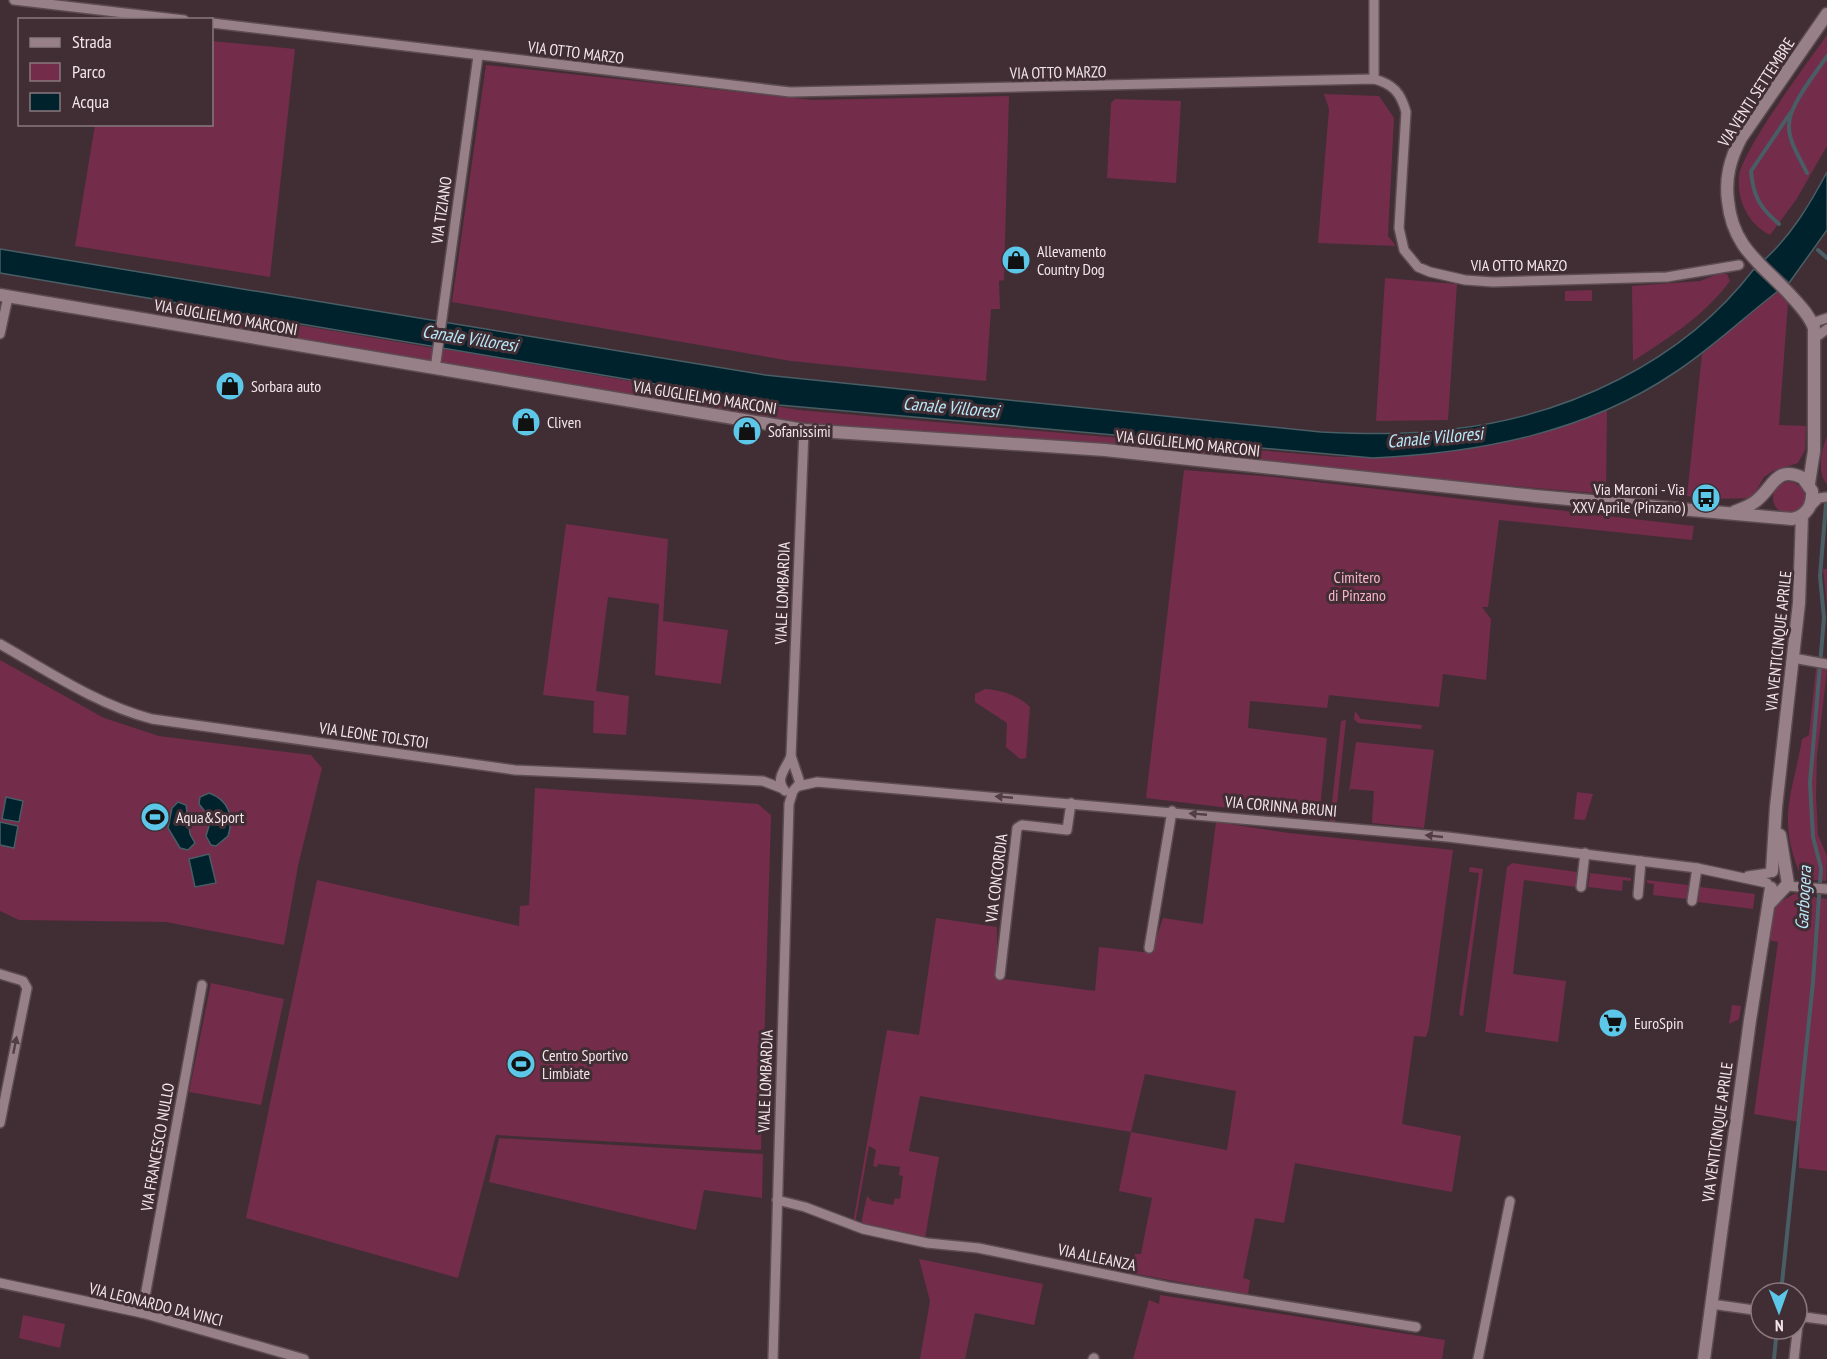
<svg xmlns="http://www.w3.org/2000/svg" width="1827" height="1359" font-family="'PT Sans Narrow',sans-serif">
	<rect width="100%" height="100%" fill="#412e34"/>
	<g fill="#732c4a" fill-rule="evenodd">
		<path d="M1827,35V146L1796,200L1770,235C1749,224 1737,202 1739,177C1741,151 1809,61 1827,35Z"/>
		<polygon points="212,41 295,49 270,277 75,246 95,125 212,124"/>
		<polygon points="486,65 813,100 1009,96 1004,280 999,281 1000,309 991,309 986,381 791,361 452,302"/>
		<polygon points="1324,94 1379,96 1394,118 1388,236 1396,246 1318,243 1329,109"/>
		<polygon points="1115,99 1181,101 1176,183 1107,178 1111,103"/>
		<path d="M1718,274H1727L1730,281C1705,315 1669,338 1633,361L1632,286L1700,281Z"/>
		<polygon points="1385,278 1457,284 1448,420 1376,421"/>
		<polygon points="1592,290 1592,301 1565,301 1565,291"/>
		<polygon points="1778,291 1788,302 1779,425 1806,426 1805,450 1798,463 1773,471 1764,477 1752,498 1711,499 1687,496 1702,354"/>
		<polygon points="205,309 433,348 431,360 426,363 222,327 204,321"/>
		<path d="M439,348L798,410L1337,457C1436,458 1515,446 1607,409L1606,490L1605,494L818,425L440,365Z"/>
		<path d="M1827,437V484C1817,474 1821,450 1827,437Z"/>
		<polygon points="1184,470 1274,477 1694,526 1692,540 1499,520 1488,607 1482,607 1491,619 1486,680 1443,674 1439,707 1329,695 1327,708 1250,701 1248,728 1327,738 1319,819 1146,798"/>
		<circle cx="1789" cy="498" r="16"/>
		<polygon points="566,524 668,539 663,621 728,630 721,684 655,675 659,604 608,597 596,691 629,696 626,735 593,733 594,701 543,695"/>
		<polygon points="1823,569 1827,569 1827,660 1827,608"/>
		<polygon points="0,660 104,718 159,736 311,755 322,768 298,866 284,945 166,922 19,920 0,911"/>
		<path d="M1824,668L1827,671L1817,755L1816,795L1818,835L1827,856L1826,881L1812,880L1799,872C1777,815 1793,794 1802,739L1809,735L1816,669Z"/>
		<path d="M985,689C1001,690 1018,695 1030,707L1026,758L1020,759L1006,747L1007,723L975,702V694Z"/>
		<polygon points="1355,711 1361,719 1422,725 1421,729 1358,723 1354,719"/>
		<polygon points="1346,720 1335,822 1330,821 1341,721"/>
		<polygon points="1356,742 1434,750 1424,828 1372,823 1374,791 1351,789 1349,792"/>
		<polygon points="535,788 758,804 771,815 761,1150 496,1135 458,1278 246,1218 317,880 519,926 520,906 529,905"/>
		<polygon points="1577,792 1593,794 1585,820 1574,819"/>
		<path d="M1216,822L1289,833L1453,850L1429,1027L1426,1037L1414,1036L1402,1124L1461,1136L1452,1192L1295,1163L1284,1223L1255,1218L1243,1278L1250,1280L1248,1295L1132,1273L1135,1254H1141L1152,1198L1119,1191L1131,1132L920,1096L909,1151L939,1157L925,1238L861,1224L867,1196L872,1201L893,1205L895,1198L900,1199L903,1176L899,1175L900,1167L878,1164L877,1167L873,1166L876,1150L869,1146L855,1223H853L887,1030L919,1035L936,918L997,927V978L1095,991L1099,947L1151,953L1163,918L1203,924ZM1145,1074L1236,1091L1227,1150L1131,1132Z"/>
		<polygon points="1512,863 1577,872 1576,887 1524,880 1513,974 1566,981 1558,1042 1485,1032 1507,867"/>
		<polygon points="1470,867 1483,869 1463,1016 1459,1015 1479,873 1469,872"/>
		<polygon points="1590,873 1631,878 1631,881 1623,880 1622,891 1588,887"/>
		<polygon points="1647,880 1688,885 1687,899 1653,895 1654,884 1647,883"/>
		<polygon points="1700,887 1755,894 1753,909 1698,902"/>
		<polygon points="1804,892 1804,896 1827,899 1827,1171 1799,1168 1799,1122 1754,1114 1778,942 1768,940 1776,904 1794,894"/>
		<polygon points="211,983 284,999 261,1105 189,1092"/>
		<polygon points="1732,1005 1741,1006 1739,1019 1729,1024"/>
		<polygon points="499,1138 763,1154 762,1198 704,1190 696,1230 489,1182"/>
		<polygon points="919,1259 1043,1284 1034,1325 975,1313 965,1359 920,1359 930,1301"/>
		<polygon points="1160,1295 1445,1340 1442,1359 1133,1359 1149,1300 1159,1304"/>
		<polygon points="23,1315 65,1324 60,1348 19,1338"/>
	</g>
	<g fill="#00222c" stroke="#495d65" stroke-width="1.5">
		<path d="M1827,172V230L1789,283L1764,260C1791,236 1810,204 1827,172Z"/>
		<path d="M0,249L765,375L1321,432C1365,434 1409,435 1453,429C1567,416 1683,362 1754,269L1778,291C1743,318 1711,349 1674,373C1585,433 1478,453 1373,458L779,405L0,273Z"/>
		<path d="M209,793C229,800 234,817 228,836L216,846L211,845L206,836L211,819L199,804L200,797Z"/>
		<polygon points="6,797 23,801 19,822 2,819"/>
		<polygon points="178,802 186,805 190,834 195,843 188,850 180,848 168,828 172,808"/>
		<polygon points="0,822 18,826 14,848 0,845"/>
		<polygon points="209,854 216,883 195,887 189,859"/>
	</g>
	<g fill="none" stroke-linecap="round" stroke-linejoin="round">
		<g stroke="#495d65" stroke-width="4">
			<path d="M1807,173C1800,158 1788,141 1789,125C1789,105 1816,73 1827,56"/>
			<path d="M1779,224C1760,208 1753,196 1751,171L1791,112"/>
			<polyline points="1818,250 1827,258"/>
			<polyline points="1781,1293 1813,982 1821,868 1813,837 1810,783 1824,618 1820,576 1826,504"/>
			<polyline points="1774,1359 1777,1329"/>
		</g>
		<g stroke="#5c4c52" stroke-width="12">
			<g id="minor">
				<polyline points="14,0 184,20"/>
				<polyline points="1374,0 1374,79"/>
				<path d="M212,23L790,92L1374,79C1393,84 1401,93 1406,112L1399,228L1404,250L1418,267L1430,272L1465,280L1493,282L1667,277L1739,265"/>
				<polyline points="1812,323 1827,318"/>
				<polyline points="0,334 8,297"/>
				<polyline points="1815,338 1827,329"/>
				<polyline points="435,369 478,56"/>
				<polyline points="1811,506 1819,498 1827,497"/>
				<path d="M0,644C49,672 98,705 152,719L515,770L763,781L781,788"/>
				<polyline points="1793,658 1827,664"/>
				<polyline points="799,786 817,782 1448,837 1697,868 1767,883"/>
				<path d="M785,791C774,779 786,769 791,756"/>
				<polyline points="1748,876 1769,873"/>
				<polyline points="1786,886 1827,889"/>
				<polyline points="1581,887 1585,853"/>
				<polyline points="1638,895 1641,861"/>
				<polyline points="1692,901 1697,868"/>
				<polyline points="1149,948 1172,811"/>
				<polyline points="0,974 23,981 27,988 0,1123"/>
				<polyline points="1000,975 1017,828 1022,825 1067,830 1071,803"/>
				<polyline points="777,1200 805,1207 863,1229 927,1243 978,1248 1168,1287 1416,1327"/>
				<polyline points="0,1283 142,1313 304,1359"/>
				<polyline points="1711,1304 1761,1311"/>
				<polyline points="142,1313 202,985"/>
				<polyline points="1797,1316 1827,1320"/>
				<polyline points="773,1359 789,804 793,791 800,783 791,756 804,430"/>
				<polyline points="1093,1359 1094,1358"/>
				<polyline points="1478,1359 1510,1201"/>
				<polyline points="1794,1359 1799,1316"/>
			</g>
		</g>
		<g stroke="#5c4c52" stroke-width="15">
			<g id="tertiary">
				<path d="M0,295L804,430L1105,450L1535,496L1792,519C1807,516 1813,505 1812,491L1803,478C1775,465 1774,487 1756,501C1750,506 1741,509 1734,512"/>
				<path d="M1809,483L1814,451V328C1810,316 1801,307 1793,298C1763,264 1733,250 1728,201C1725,178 1730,159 1741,138L1827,14"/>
				<polyline points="1772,871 1776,807 1799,603 1802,515"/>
				<polyline points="1769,904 1788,884 1780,835"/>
				<polyline points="1704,1359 1750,1020 1771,888"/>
			</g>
		</g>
		<use href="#minor" stroke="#978087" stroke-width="9"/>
		<use href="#tertiary" stroke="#978087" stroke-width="12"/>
	</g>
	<defs><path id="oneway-solid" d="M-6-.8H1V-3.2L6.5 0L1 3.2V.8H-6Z" transform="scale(1.5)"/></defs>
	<g fill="#523e45">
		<use href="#oneway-solid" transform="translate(1004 797) rotate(-175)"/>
		<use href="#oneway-solid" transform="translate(1198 814) rotate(-175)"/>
		<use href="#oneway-solid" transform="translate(1434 836) rotate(-174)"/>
		<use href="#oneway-solid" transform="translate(15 1045) rotate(-79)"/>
	</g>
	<defs>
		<g id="shop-disc" transform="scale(1.5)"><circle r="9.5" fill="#5cc7e8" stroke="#412e34"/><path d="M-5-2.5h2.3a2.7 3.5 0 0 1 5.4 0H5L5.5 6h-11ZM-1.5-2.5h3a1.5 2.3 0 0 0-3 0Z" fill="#111"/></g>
		<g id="bus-disc" transform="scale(1.5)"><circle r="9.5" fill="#5cc7e8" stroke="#412e34"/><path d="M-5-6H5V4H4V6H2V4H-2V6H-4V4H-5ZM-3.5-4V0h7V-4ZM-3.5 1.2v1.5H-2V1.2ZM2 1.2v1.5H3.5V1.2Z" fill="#111"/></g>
		<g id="stadium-disc" transform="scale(1.5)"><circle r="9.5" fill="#5cc7e8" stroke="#412e34"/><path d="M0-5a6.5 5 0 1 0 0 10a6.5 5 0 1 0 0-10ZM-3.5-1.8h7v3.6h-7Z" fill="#111"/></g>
		<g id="supermarket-disc" transform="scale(1.5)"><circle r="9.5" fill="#5cc7e8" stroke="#412e34"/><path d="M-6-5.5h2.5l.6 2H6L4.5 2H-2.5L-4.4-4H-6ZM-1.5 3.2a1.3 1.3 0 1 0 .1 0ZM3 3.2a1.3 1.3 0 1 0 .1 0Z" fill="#111"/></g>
	</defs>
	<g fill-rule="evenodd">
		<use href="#shop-disc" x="1016" y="260"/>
		<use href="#shop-disc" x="230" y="386"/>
		<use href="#shop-disc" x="526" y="422"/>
		<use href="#shop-disc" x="747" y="431"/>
		<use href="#bus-disc" x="1706" y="498"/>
		<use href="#stadium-disc" x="155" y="817"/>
		<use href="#supermarket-disc" x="1613" y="1023"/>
		<use href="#stadium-disc" x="521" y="1064"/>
	</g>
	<g text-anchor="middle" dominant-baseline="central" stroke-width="6" stroke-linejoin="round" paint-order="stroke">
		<g font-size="16" fill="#f3e6ea" stroke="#412e34">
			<text transform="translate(576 52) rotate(7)">VIA OTTO MARZO</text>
			<text transform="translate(1058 72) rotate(-1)">VIA OTTO MARZO</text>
			<text transform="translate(1756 92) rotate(-57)">VIA VENTI SETTEMBRE</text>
			<text transform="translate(441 210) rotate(-82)">VIA TIZIANO</text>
			<text x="1519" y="265">VIA OTTO MARZO</text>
			<text transform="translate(226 317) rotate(10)">VIA GUGLIELMO MARCONI</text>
			<text transform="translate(705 397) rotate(9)">VIA GUGLIELMO MARCONI</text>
			<text transform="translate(1188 443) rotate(6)">VIA GUGLIELMO MARCONI</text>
			<text transform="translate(782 593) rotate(-88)">VIALE LOMBARDIA</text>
			<text transform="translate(1778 641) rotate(-84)">VIA VENTICINQUE APRILE</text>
			<text transform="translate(374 735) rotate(8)">VIA LEONE TOLSTOI</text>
			<text transform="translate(1281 806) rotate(5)">VIA CORINNA BRUNI</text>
			<text transform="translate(996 878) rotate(-83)">VIA CONCORDIA</text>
			<text transform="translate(765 1081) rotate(-88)">VIALE LOMBARDIA</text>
			<text transform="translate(1717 1132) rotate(-82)">VIA VENTICINQUE APRILE</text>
			<text transform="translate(157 1147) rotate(-80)">VIA FRANCESCO NULLO</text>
			<text transform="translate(1097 1257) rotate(12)">VIA ALLEANZA</text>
			<text transform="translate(156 1304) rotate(14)">VIA LEONARDO DA VINCI</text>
		</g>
		<g font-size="16" fill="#f3e6ea" stroke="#412e34" text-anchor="start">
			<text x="1037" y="251">Allevamento<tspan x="1037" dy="18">Country Dog</tspan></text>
			<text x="251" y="386">Sorbara auto</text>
			<text x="547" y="422">Cliven</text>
			<text x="768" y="431">Sofanissimi</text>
			<text x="1685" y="489" text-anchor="end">Via Marconi - Via<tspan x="1685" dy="18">XXV Aprile (Pinzano)</tspan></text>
			<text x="176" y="817">Aqua&amp;Sport</text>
			<text x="1634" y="1023">EuroSpin</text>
			<text x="542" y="1055">Centro Sportivo<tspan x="542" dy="18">Limbiate</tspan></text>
		</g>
		<g font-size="16" fill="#f9b5cc" stroke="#412e34">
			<text x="1357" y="577">Cimitero<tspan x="1357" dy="18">di Pinzano</tspan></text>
		</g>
		<g font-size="18" font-style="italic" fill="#b8eafb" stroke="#412e34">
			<text transform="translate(470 338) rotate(9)">Canale Villoresi</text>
			<text transform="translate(951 407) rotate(5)">Canale Villoresi</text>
			<text transform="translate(1435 437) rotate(-5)">Canale Villoresi</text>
			<text transform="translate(1803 898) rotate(-87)">Garbogera</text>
		</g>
	</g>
	<rect x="18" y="18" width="195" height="108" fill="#412e34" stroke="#88787d" stroke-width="1.5"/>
	<rect x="30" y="38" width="30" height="9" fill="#978087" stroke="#88787d" stroke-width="1.5"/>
	<text x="72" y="48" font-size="18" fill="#f3e6ea">Strada</text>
	<rect x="30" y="63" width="30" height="18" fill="#732c4a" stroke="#88787d" stroke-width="1.5"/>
	<text x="72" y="78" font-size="18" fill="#f3e6ea">Parco</text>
	<rect x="30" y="93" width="30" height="18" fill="#00222c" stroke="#88787d" stroke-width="1.5"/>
	<text x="72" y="108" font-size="18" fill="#f3e6ea">Acqua</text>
	<g transform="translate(1779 1311) rotate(179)"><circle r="28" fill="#412e34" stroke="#88787d" stroke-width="1.5"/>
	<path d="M0-4.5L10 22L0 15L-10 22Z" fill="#5cc7e8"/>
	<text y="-9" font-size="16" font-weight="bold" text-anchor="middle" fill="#f3e6ea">N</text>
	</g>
</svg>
